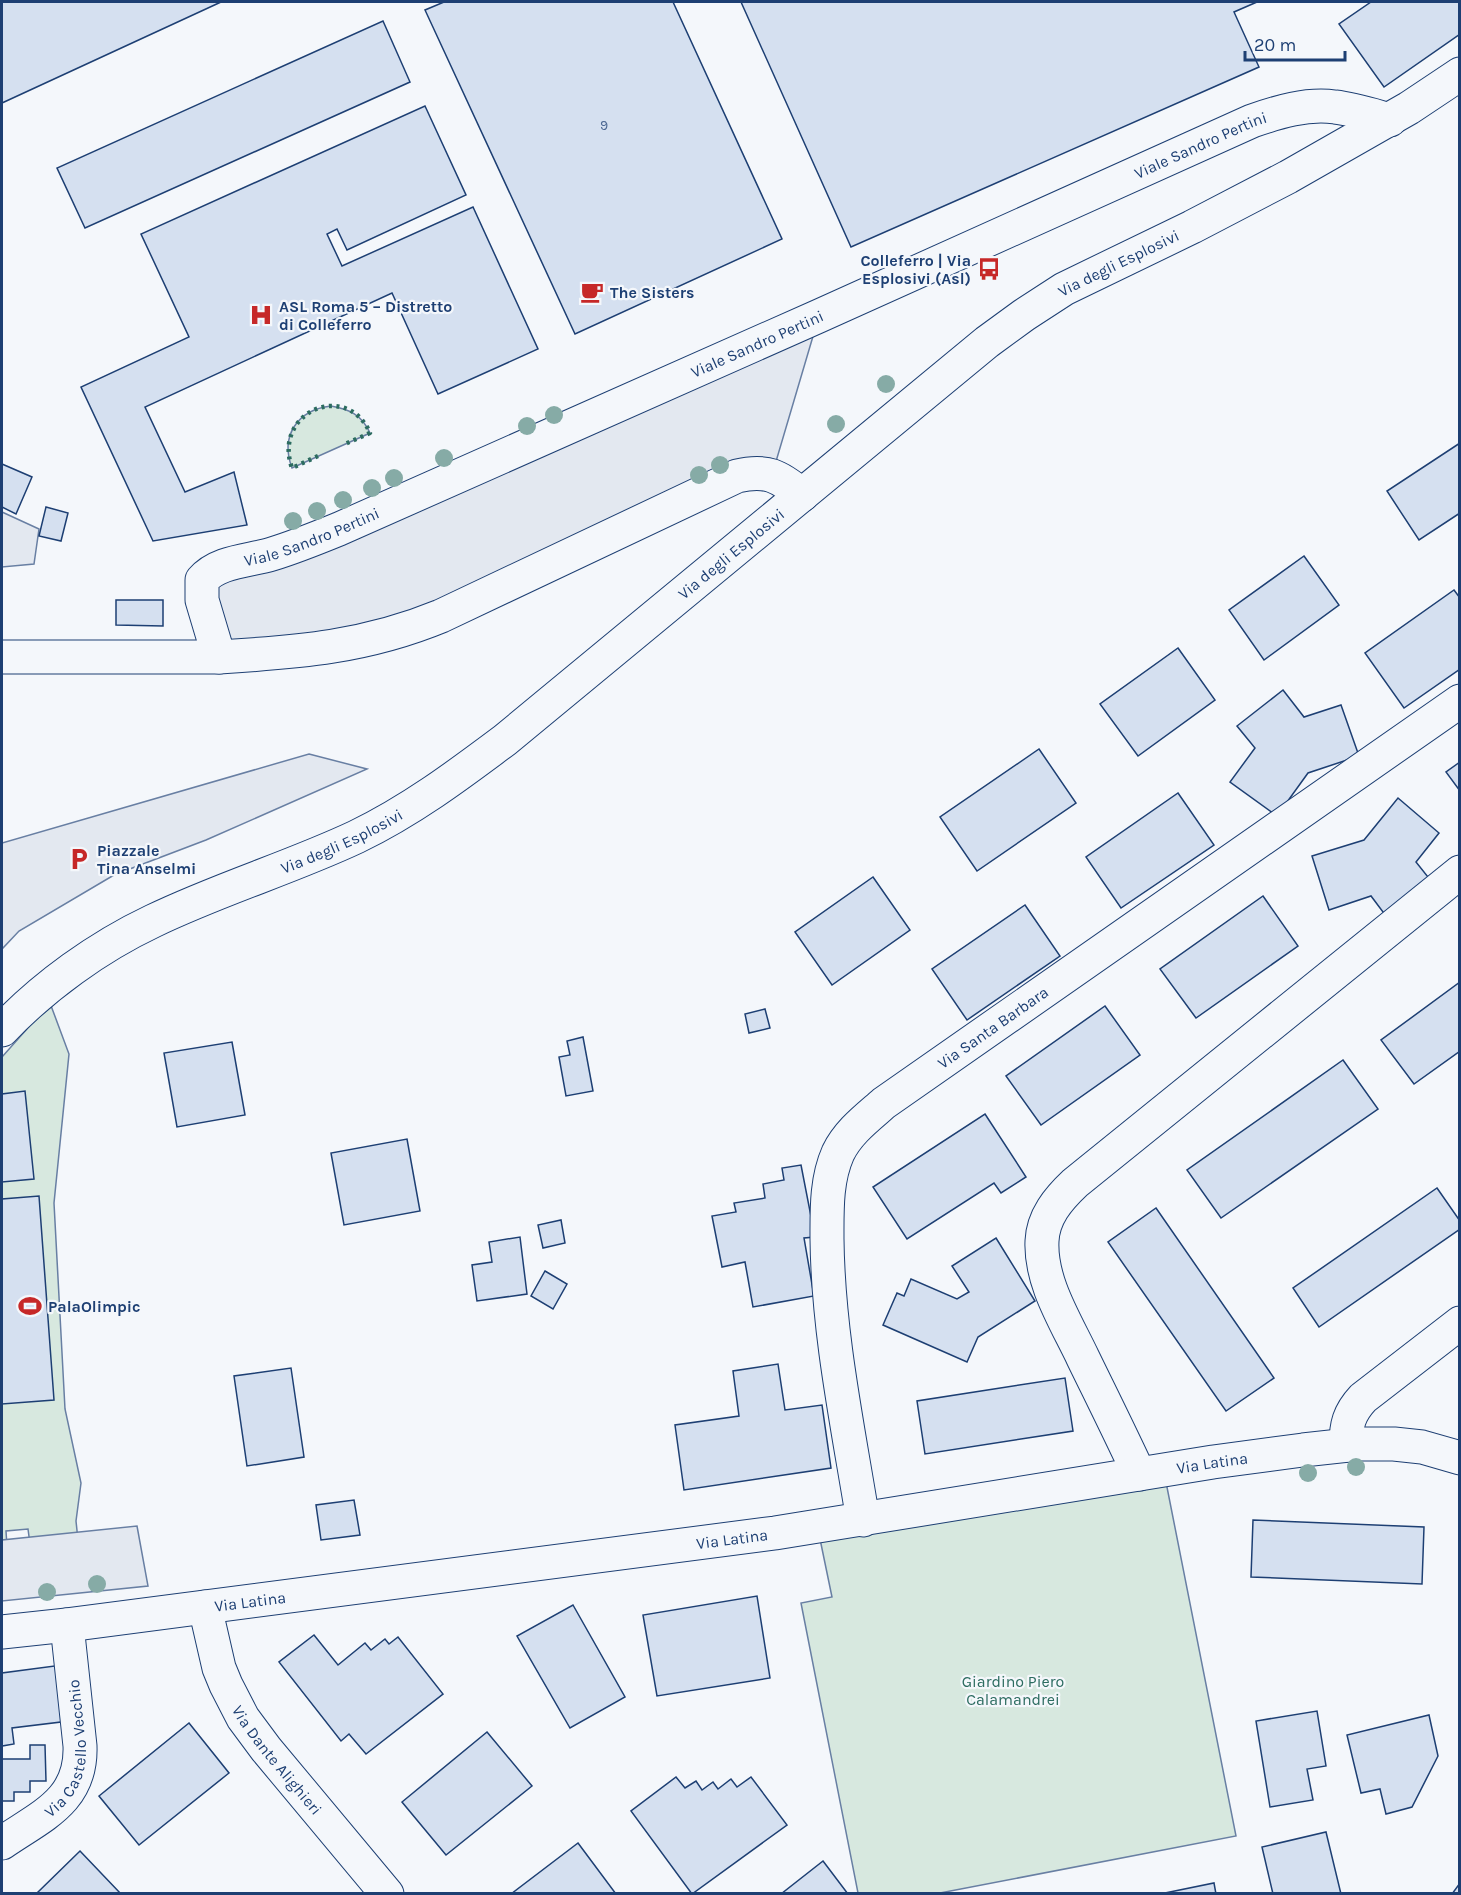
<svg xmlns="http://www.w3.org/2000/svg" width="1461" height="1895" font-family="Karla,sans-serif">
	<rect width="100%" height="100%" fill="#f4f7fb"/>
	<g fill="#d7e8df" stroke="#687fa3" stroke-width="1.5">
		<path d="M331,406C349,409 362,415 370,433L292,468C280,436 297,410 331,406Z"/>
		<polygon points="50,1003 69,1054 54,1203 65,1409 81,1483 76,1521 78,1540 30,1544 28,1529 6,1531 7,1547 2,1547 2,1057"/>
		<polygon points="1164,1472 1236,1836 940,1893 858,1893 801,1603 832,1597 820,1539"/>
	</g>
	<g fill="#e3e8f0" stroke="#687fa3" stroke-width="1.5">
		<polygon points="819,316 772,475 394,633 219,657 202,580"/>
		<polygon points="2,512 39,529 34,564 2,567"/>
		<polygon points="309,754 367,769 206,840 114,875 19,931 2,949 2,843"/>
		<polygon points="137,1526 148,1586 2,1601 2,1540"/>
	</g>
	<g fill="#d5e0f0" stroke="#1d3f73" stroke-width="1.5">
		<polygon points="2,2 221,2 2,103"/>
		<polygon points="444,2 673,2 782,239 575,334 425,10"/>
		<polygon points="741,2 1257,2 1234,12 1259,67 851,247"/>
		<polygon points="1371,2 1460,2 1460,34 1384,87 1339,24"/>
		<polygon points="383,21 410,82 85,228 57,168"/>
		<polygon points="425,106 466,195 347,250 337,229 327,234 342,266 473,207 538,349 438,394 392,293 145,407 185,492 234,472 247,525 153,541 81,387 189,337 141,234"/>
		<polygon points="1460,443 1460,513 1419,540 1387,491"/>
		<polygon points="2,464 32,477 16,514 2,507"/>
		<polygon points="46,507 68,513 61,541 39,536"/>
		<polygon points="1304,556 1339,605 1264,660 1229,610"/>
		<polygon points="1454,590 1460,598 1460,669 1404,708 1365,653"/>
		<polygon points="116,600 163,600 163,626 116,625"/>
		<polygon points="1178,648 1215,700 1138,756 1100,704"/>
		<polygon points="1283,690 1304,717 1341,705 1359,756 1308,773 1277,816 1230,782 1255,748 1237,726"/>
		<polygon points="1039,749 1076,803 977,871 940,817"/>
		<polygon points="1460,762 1460,791 1446,772"/>
		<polygon points="1178,793 1214,845 1121,908 1086,857"/>
		<polygon points="1398,798 1439,833 1416,862 1432,882 1386,916 1371,896 1329,910 1312,856 1364,840"/>
		<polygon points="873,877 910,930 832,985 795,932"/>
		<polygon points="1263,896 1298,946 1196,1018 1160,969"/>
		<polygon points="1025,905 1060,956 967,1020 932,969"/>
		<polygon points="1460,982 1460,1051 1414,1084 1381,1040"/>
		<polygon points="1105,1006 1140,1055 1041,1125 1006,1076"/>
		<polygon points="765,1009 770,1028 749,1033 745,1014"/>
		<polygon points="583,1037 593,1091 566,1096 559,1057 570,1055 567,1041"/>
		<polygon points="232,1042 245,1115 177,1127 164,1053"/>
		<polygon points="1343,1060 1378,1109 1221,1218 1187,1170"/>
		<polygon points="25,1091 34,1179 2,1182 2,1094"/>
		<polygon points="985,1114 1026,1177 1001,1193 994,1183 907,1239 873,1187"/>
		<polygon points="407,1139 420,1211 344,1225 331,1153"/>
		<polygon points="801,1165 815,1237 804,1238 814,1296 753,1307 745,1262 722,1267 712,1216 736,1212 734,1203 765,1198 763,1184 784,1180 782,1168"/>
		<polygon points="1437,1188 1460,1221 1460,1229 1319,1327 1293,1288"/>
		<polygon points="39,1196 54,1400 2,1404 2,1199"/>
		<polygon points="1156,1208 1274,1378 1226,1411 1108,1242"/>
		<polygon points="561,1220 565,1243 543,1248 538,1225"/>
		<polygon points="520,1237 527,1294 477,1301 472,1265 492,1262 489,1242"/>
		<polygon points="996,1238 1035,1301 978,1337 967,1362 883,1325 897,1293 904,1296 911,1279 957,1299 969,1292 952,1266"/>
		<polygon points="545,1271 567,1284 553,1309 531,1296"/>
		<polygon points="778,1364 785,1410 822,1405 831,1468 684,1490 675,1425 739,1416 733,1371"/>
		<polygon points="291,1368 304,1457 247,1466 234,1376"/>
		<polygon points="1065,1378 1073,1431 925,1454 917,1401"/>
		<polygon points="354,1500 360,1535 321,1540 316,1505"/>
		<polygon points="1253,1520 1424,1527 1422,1584 1251,1577"/>
		<polygon points="757,1596 770,1678 657,1696 643,1615"/>
		<polygon points="573,1605 625,1697 570,1728 517,1636"/>
		<polygon points="314,1635 338,1665 365,1643 371,1650 385,1639 389,1644 398,1637 443,1694 366,1754 349,1734 341,1741 279,1662"/>
		<polygon points="62,1665 69,1721 12,1728 14,1744 2,1746 2,1673"/>
		<polygon points="1317,1711 1326,1766 1307,1769 1313,1800 1270,1807 1256,1721"/>
		<polygon points="1429,1715 1438,1756 1412,1807 1386,1814 1380,1789 1361,1793 1347,1735"/>
		<polygon points="189,1723 229,1773 139,1845 99,1796"/>
		<polygon points="487,1732 532,1786 446,1855 402,1802"/>
		<polygon points="30,1745 45,1745 46,1781 30,1781 30,1792 14,1792 14,1801 2,1801 2,1759 30,1759"/>
		<polygon points="676,1777 685,1788 696,1781 702,1790 713,1782 718,1789 731,1779 737,1787 751,1777 787,1825 692,1894 631,1811"/>
		<polygon points="1326,1832 1341,1894 1273,1894 1262,1847"/>
		<polygon points="578,1843 616,1894 511,1894"/>
		<polygon points="80,1851 121,1894 36,1894"/>
		<polygon points="823,1861 848,1894 781,1894"/>
		<polygon points="1214,1883 1216,1894 1160,1894"/>
		<polygon points="1460,1883 1460,1894 1452,1894"/>
	</g>
	<g fill="none" stroke-linecap="round" stroke-linejoin="round">
		<g stroke="#1d3f73" stroke-width="35">
			<g id="minor">
				<path id="s1" d="M802,495C779,476 767,469 737,476L441,616C366,647 299,652 219,657L202,600V580C218,561 249,561 272,554C295,547 317,538 339,529L819,316L1252,121C1278,112 1307,103 1335,107C1353,109 1372,115 1390,120"/>
				<polyline points="2,657 219,657"/>
				<path d="M1346,1445C1346,1425 1349,1413 1363,1398L1460,1323"/>
				<path d="M1139,1474C1121,1435 1102,1397 1083,1358C1066,1322 1040,1282 1042,1241C1043,1217 1058,1199 1075,1183L1460,872"/>
				<path id="s2" d="M863,1520C848,1427 828,1333 827,1239C827,1210 826,1180 838,1153C848,1132 867,1118 884,1103L1460,701"/>
				<path id="s3" d="M205,1607L219,1668L226,1685L243,1718L266,1749L387,1894"/>
				<path id="s4" d="M2,1843C41,1816 82,1801 80,1746L67,1625"/>
			</g>
		</g>
		<g stroke="#1d3f73" stroke-width="35">
			<g id="major">
				<path id="s5" d="M2,1030C44,986 98,947 153,921C219,889 290,868 356,837C410,811 457,776 505,740L987,342L1024,315L1064,289L1192,227L1288,177L1409,108L1460,74"/>
				<path id="s6" d="M2,1632L67,1625L775,1533L1213,1462L1303,1450L1358,1444H1394L1422,1447L1460,1458"/>
			</g>
		</g>
		<use href="#minor" stroke="#f4f7fb" stroke-width="33"/>
		<use href="#major" stroke="#f4f7fb" stroke-width="33"/>
		<path stroke="#2c6c60" stroke-width="4.5" stroke-dasharray="3 4.5" stroke-linecap="butt" d="M318,456L292,468C272,412 347,380 370,433L345,444"/>
	</g>
	<g fill="#86aba6">
		<circle cx="886" cy="384" r="9"/>
		<circle cx="554" cy="415" r="9"/>
		<circle cx="836" cy="424" r="9"/>
		<circle cx="527" cy="426" r="9"/>
		<circle cx="444" cy="458" r="9"/>
		<circle cx="720" cy="465" r="9"/>
		<circle cx="699" cy="475" r="9"/>
		<circle cx="394" cy="478" r="9"/>
		<circle cx="372" cy="488" r="9"/>
		<circle cx="343" cy="500" r="9"/>
		<circle cx="317" cy="511" r="9"/>
		<circle cx="293" cy="521" r="9"/>
		<circle cx="1356" cy="1467" r="9"/>
		<circle cx="1308" cy="1473" r="9"/>
		<circle cx="97" cy="1584" r="9"/>
		<circle cx="47" cy="1592" r="9"/>
	</g>
	<defs>
		<g id="bus-bare" transform="scale(1.8)"><path d="M-5-6H5V4H4V6H2V4H-2V6H-4V4H-5ZM-3.5-4V0h7V-4ZM-3.5 1.2v1.5H-2V1.2ZM2 1.2v1.5H3.5V1.2Z" fill="#c62828" stroke="#f4f7fb" stroke-width="2.5" paint-order="stroke"/></g>
		<g id="cafe-bare" transform="scale(1.8)"><path d="M-5.5-4.5H6V0H3Q3 3.5 0 3.5H-2.5Q-5.5 3.5-5.5 0ZM3-3.2v2h1.7v-2ZM-6 4.5H4V6H-6Z" fill="#c62828" stroke="#f4f7fb" stroke-width="2.5" paint-order="stroke"/></g>
		<g id="hospital-bare" transform="scale(1.8)"><path d="M-5-5h3v3.5h4V-5h3V5h-3V1.5h-4V5h-3Z" fill="#c62828" stroke="#f4f7fb" stroke-width="2.5" paint-order="stroke"/></g>
		<g id="parking-bare" transform="scale(1.8)"><path d="M-3.5-5.5H1a3.5 3.5 0 0 1 0 7H-1V5.5H-3.5ZM-1-3.4V-.6H.8a1.4 1.4 0 0 0 0-2.8Z" fill="#c62828" stroke="#f4f7fb" stroke-width="2.5" paint-order="stroke"/></g>
		<g id="stadium-bare" transform="scale(1.8)"><path d="M0-5a6.5 5 0 1 0 0 10a6.5 5 0 1 0 0-10ZM-3.5-1.8h7v3.6h-7Z" fill="#c62828" stroke="#f4f7fb" stroke-width="2.5" paint-order="stroke"/></g>
	</defs>
	<g fill-rule="evenodd">
		<use href="#bus-bare" x="989" y="269"/>
		<use href="#cafe-bare" x="592" y="292"/>
		<use href="#hospital-bare" x="261" y="315"/>
		<use href="#parking-bare" x="79" y="859"/>
		<use href="#stadium-bare" x="30" y="1306"/>
	</g>
	<g text-anchor="middle" dominant-baseline="central" stroke-width="4.5" stroke-linejoin="round" paint-order="stroke">
		<g font-size="14" fill="#4b6792">
			<text x="604" y="125">9</text>
		</g>
		<g font-size="16" fill="#1d3f73" stroke="#f4f7fb">
			<text stroke="none"><textPath href="#s1" startOffset="1796">Viale Sandro Pertini</textPath></text>
			<text stroke="none"><textPath href="#s5" startOffset="1364">Via degli Esplosivi</textPath></text>
			<text stroke="none"><textPath href="#s1" startOffset="1310">Viale Sandro Pertini</textPath></text>
			<text stroke="none"><textPath href="#s1" startOffset="824">Viale Sandro Pertini</textPath></text>
			<text stroke="none"><textPath href="#s5" startOffset="878">Via degli Esplosivi</textPath></text>
			<text stroke="none"><textPath href="#s5" startOffset="392">Via degli Esplosivi</textPath></text>
			<text stroke="none"><textPath href="#s2" startOffset="572">Via Santa Barbara</textPath></text>
			<text stroke="none"><textPath href="#s6" startOffset="1222">Via Latina</textPath></text>
			<text stroke="none"><textPath href="#s6" startOffset="736">Via Latina</textPath></text>
			<text stroke="none"><textPath href="#s6" startOffset="250">Via Latina</textPath></text>
			<text stroke="none"><textPath href="#s4" startOffset="126">Via Castello Vecchio</textPath></text>
			<text stroke="none"><textPath href="#s3" startOffset="172">Via Dante Alighieri</textPath></text>
		</g>
		<g font-size="16" font-weight="bold" fill="#1d3f73" stroke="#f4f7fb" text-anchor="start">
			<text x="971" y="260" text-anchor="end">Colleferro | Via<tspan x="971" dy="18">Esplosivi (Asl)</tspan></text>
			<text x="610" y="292">The Sisters</text>
			<text x="279" y="306">ASL Roma 5 – Distretto<tspan x="279" dy="18">di Colleferro</tspan></text>
			<text x="97" y="850">Piazzale<tspan x="97" dy="18">Tina Anselmi</tspan></text>
			<text x="48" y="1306">PalaOlimpic</text>
		</g>
		<g font-size="16" fill="#2c6c60" stroke="#f4f7fb">
			<text x="1013" y="1681">Giardino Piero<tspan x="1013" dy="18">Calamandrei</tspan></text>
		</g>
	</g>
	<rect width="1461" height="1895" fill="none" stroke="#1d3f73" stroke-width="6"/>
	<path d="M1245 51v9h100v-9" fill="none" stroke="#1d3f73" stroke-width="3"/>
	<text x="1254" y="51" font-size="18" fill="#1d3f73" stroke="#f4f7fb" stroke-width="4.5" paint-order="stroke">20 m</text>
</svg>
